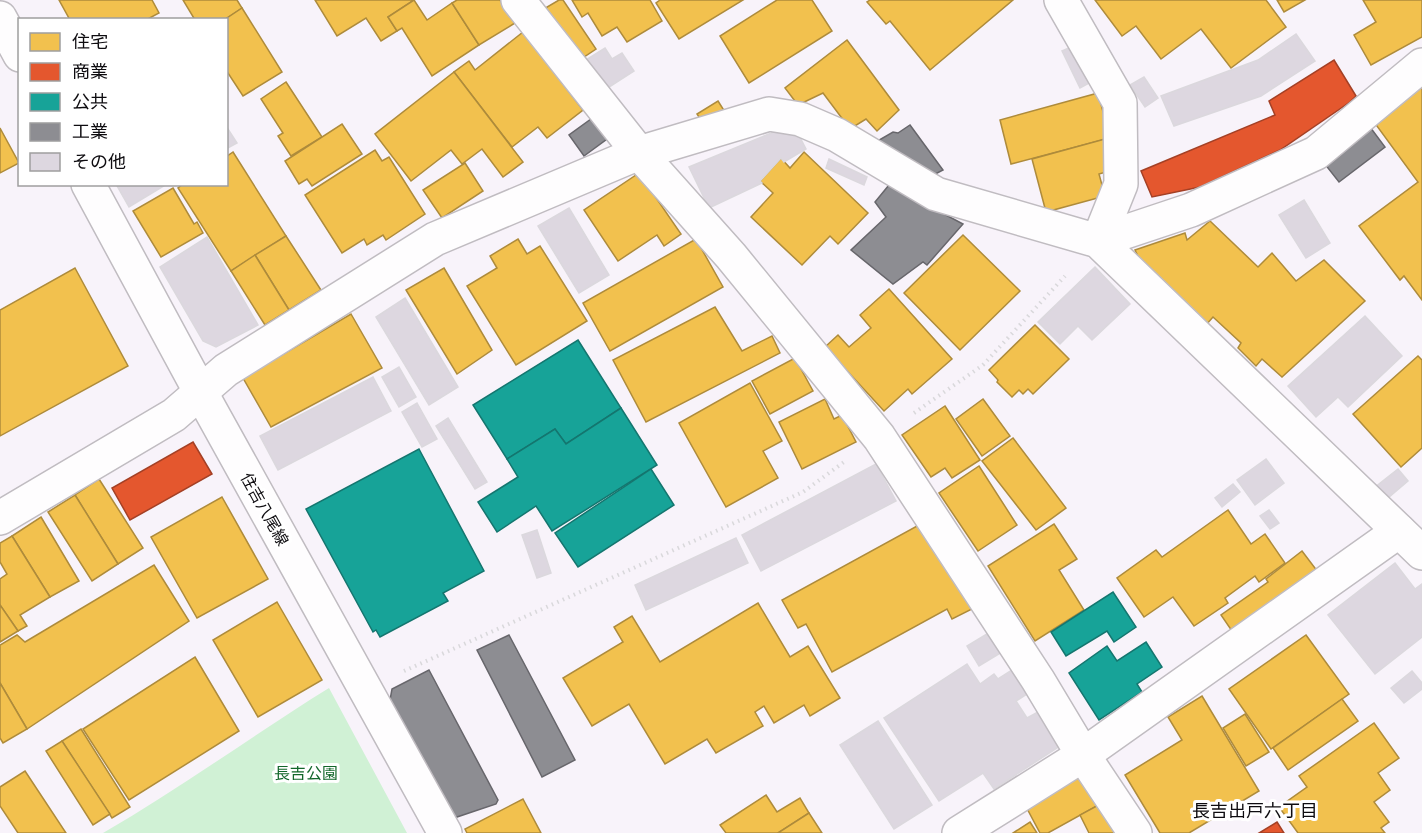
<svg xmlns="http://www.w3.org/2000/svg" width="1422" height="833" font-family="'Open Sans','Noto Sans JP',sans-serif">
	<rect width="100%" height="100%" fill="#f8f3fa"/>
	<path fill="#d0f1d5" d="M329,688L407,833H103C181,788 253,735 329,688Z"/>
	<g fill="#f2c14e" stroke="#ae8b3b" stroke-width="1.5">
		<polygon points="59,0 152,0 159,13 146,20 70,20"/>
		<polygon points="183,0 237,0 242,8 224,20 195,20"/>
		<polygon points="315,0 414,0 388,17 397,31 381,41 366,18 337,36"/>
		<polygon points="414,0 427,20 452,3 479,45 432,76 402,28 397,31 388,17"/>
		<polygon points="457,0 500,0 515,23 479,45 452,3"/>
		<polygon points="559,0 563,0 596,49 575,63 537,13"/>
		<polygon points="572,0 650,0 662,21 627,42 617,27 602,36 588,13 582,17"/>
		<polygon points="660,0 743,0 679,39 656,3"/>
		<polygon points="777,0 812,0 832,31 749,83 720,36"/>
		<polygon points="870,0 1013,0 930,70 890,21 886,24 867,2"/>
		<polygon points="1095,0 1266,0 1286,27 1231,68 1201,29 1161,59 1136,26 1122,36"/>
		<polygon points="1277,0 1305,0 1284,12"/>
		<polygon points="1363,0 1422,0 1422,37 1371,65 1354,35 1376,22"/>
		<polygon points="242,8 282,72 243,96 226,70 226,20 224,20"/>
		<polygon points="523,32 583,110 547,138 538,127 512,147 454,72 469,61 475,70"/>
		<polygon points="847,40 899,110 877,131 866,119 850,129 823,93 798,105 785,88"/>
		<polygon points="454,72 523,162 503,177 482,149 462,164 451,150 411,181 375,134"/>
		<polygon points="286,82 322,137 291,156 278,136 283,133 261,99"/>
		<polygon points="1422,86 1422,300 1404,276 1400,280 1359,226 1418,182 1374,122"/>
		<polygon points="1098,93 1110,138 1011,164 1000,120"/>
		<polygon points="718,101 725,112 705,126 697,114"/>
		<polygon points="342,124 362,154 312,186 307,179 299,184 285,161"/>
		<polygon points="0,128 19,163 0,173"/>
		<polygon points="1105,139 1113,170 1099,174 1105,196 1046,212 1032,159"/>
		<polygon points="375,150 382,161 389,157 425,214 386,240 383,235 367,245 364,239 342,253 305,195"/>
		<polygon points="233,152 286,236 231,271 178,188 183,184 226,184 226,157"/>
		<polygon points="804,152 868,213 838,244 830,236 802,265 751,217 773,193 760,181 781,158 790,168"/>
		<polygon points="465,163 483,191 442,218 423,190"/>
		<polygon points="639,173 681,234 664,246 657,235 618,261 584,210"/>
		<polygon points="173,188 194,224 197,222 203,233 161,257 133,211"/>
		<polygon points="1210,221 1258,267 1272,253 1296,281 1324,260 1365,301 1282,377 1262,359 1256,366 1238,348 1241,343 1213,317 1206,325 1144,269 1135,250 1185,233 1187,240"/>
		<polygon points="963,235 1020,291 960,350 904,293"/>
		<polygon points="286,236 321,290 289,310 255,255"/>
		<polygon points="518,239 527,254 540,246 587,321 516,365 467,286 497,268 490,256"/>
		<polygon points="696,239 723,287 610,351 583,303"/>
		<polygon points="255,255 289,310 265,325 231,271"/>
		<polygon points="75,268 128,366 0,436 0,310"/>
		<polygon points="444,268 492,350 457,374 406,290"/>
		<polygon points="889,289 952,359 912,394 908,389 884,411 825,347 838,335 849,347 871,328 860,315"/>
		<polygon points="715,307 742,351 772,336 780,353 646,422 613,360"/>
		<polygon points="351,314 382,368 271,427 243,378"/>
		<polygon points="1035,325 1069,359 1033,394 1028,389 1023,394 1019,390 1012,397 997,382 998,380 989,370"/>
		<polygon points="1418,356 1422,360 1422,448 1401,467 1353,414"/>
		<polygon points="795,358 813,391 770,414 752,381"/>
		<polygon points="750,383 782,441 763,451 778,478 726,507 679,423"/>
		<polygon points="825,399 834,419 842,415 856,442 802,469 779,422"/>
		<polygon points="983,399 1010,436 982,456 956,419"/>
		<polygon points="945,406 980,460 952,478 945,468 931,477 902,435"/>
		<polygon points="1013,438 1066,508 1036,530 982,461"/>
		<polygon points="979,466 1017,525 978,551 939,493"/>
		<polygon points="99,479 143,548 118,564 75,495"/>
		<polygon points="75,495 118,564 92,581 48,512"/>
		<polygon points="222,497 268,579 197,618 151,537"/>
		<polygon points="1228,510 1251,544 1265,534 1285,563 1259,582 1255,576 1225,598 1228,603 1194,626 1173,597 1144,617 1117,578 1156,550 1162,557"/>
		<polygon points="41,517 79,581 50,597 12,536"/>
		<polygon points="928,520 976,607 952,619 947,609 832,672 806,624 798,628 782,600"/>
		<polygon points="1054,524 1077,559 1059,570 1084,610 1035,641 988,566"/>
		<polygon points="12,536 50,597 20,615 27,626 18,631 0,605 0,579 7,574 0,562 0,543"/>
		<polygon points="1302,551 1318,572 1234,634 1221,615 1268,582 1266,579"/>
		<polygon points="154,565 189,621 27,729 0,683 0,645 17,635 25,642"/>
		<polygon points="277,602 322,680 258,717 213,640"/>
		<polygon points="758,603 790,657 808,646 840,698 810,716 804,705 774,723 764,706 755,712 763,726 716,753 707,739 665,764 629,704 592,726 563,678 623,642 614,627 632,616 660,662"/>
		<polygon points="0,605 18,631 0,642"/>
		<polygon points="1306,635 1349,694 1271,749 1229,689"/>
		<polygon points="195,657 239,731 129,800 83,729"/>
		<polygon points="0,683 27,729 3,743 0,738"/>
		<polygon points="1202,696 1259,791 1189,833 1160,833 1125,775 1182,740 1168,717"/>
		<polygon points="1342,699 1358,721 1288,770 1273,748"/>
		<polygon points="1245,714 1269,752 1246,766 1223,728"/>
		<polygon points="1374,723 1399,758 1378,773 1390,790 1374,802 1389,822 1381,828 1385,833 1298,833 1279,807 1307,787 1299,776"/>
		<polygon points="81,729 130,807 112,818 62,741"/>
		<polygon points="62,741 110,814 93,825 46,751"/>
		<polygon points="1085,766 1104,802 1048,833 1040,833 1023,801"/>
		<polygon points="25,771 66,833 18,833 0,806 0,787"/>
		<polygon points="766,795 777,812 800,798 809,813 778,833 726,833 720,825"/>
		<polygon points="523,799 541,833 467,833 465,829"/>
		<polygon points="1104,802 1116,833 1089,833 1080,815"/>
		<polygon points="809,813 822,833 778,833"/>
		<polygon points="1030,822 1037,833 1013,833"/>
	</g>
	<g fill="#e4572e" stroke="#a44025" stroke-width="1.5">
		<polygon points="1334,60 1356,96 1350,102 1280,150 1200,187 1152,197 1141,171 1275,115 1269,101"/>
		<polygon points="193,442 212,474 130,520 112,488"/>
		<polygon points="1277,822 1284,833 1259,833"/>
	</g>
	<g fill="#17a398" stroke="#14766f" stroke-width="1.5">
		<polygon points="578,340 621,408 566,444 555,429 507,459 473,405"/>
		<polygon points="621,408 657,465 552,531 536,506 497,532 478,502 518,477 507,459 555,429 566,444"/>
		<polygon points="419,449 484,571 443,593 448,601 380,637 376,630 373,632 306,509"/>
		<polygon points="651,469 674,505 578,567 555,533"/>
		<polygon points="1113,592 1136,627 1114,642 1107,631 1066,656 1051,632"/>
		<polygon points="1146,642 1162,667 1137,684 1142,692 1099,720 1069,673 1107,646 1117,661"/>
	</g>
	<g fill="#8d8d92" stroke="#67666b" stroke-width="1.5">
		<polygon points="591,119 607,139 584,156 569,135"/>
		<polygon points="910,125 943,170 928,178 874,143 893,132 898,133"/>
		<polygon points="1370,127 1385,147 1339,182 1324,163"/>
		<polygon points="889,185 963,224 927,265 923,262 893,284 851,250 886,217 875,202"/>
		<polygon points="509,635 575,760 542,777 477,650"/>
		<polygon points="429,670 498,800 496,804 454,818 390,700 392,689"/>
	</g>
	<g fill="#ddd7e0" stroke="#dbd8dd" stroke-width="1.5">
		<polygon points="1296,34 1315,61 1261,96 1174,126 1161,96 1258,60"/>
		<polygon points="1076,45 1093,81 1080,88 1062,51"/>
		<polygon points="605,48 612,59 622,53 634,71 600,93 581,63"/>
		<polygon points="1144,77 1158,98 1145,107 1130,85"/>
		<polygon points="793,124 806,149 784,162 781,158 760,181 762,183 709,208 689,167"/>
		<polygon points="226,126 237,143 226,149"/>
		<polygon points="829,159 867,177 864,185 826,168"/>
		<polygon points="116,184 167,184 129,207"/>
		<polygon points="1304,200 1330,243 1306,258 1279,215"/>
		<polygon points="569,208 609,275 579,293 538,226"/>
		<polygon points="207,237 258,325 216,347 203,341 160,267"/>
		<polygon points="1095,267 1130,304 1092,340 1078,326 1060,344 1038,322"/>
		<polygon points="405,298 458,387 429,405 376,317"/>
		<polygon points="1365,316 1402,356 1348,407 1338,397 1316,417 1288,386"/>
		<polygon points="399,367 416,397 399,407 382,377"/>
		<polygon points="373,377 391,411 278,470 260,436"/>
		<polygon points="417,403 437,439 422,447 402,412"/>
		<polygon points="448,418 487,482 475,489 436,426"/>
		<polygon points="1266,459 1284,483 1255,505 1237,480"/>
		<polygon points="876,464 896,501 761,571 742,535"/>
		<polygon points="1398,469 1408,481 1381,504 1370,491"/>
		<polygon points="1233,484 1240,492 1222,507 1215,498"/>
		<polygon points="1269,510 1279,523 1270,529 1260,516"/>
		<polygon points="537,530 551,573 537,578 522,535"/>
		<polygon points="736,538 748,563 646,610 635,585"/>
		<polygon points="1395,563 1415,589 1422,584 1422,637 1375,674 1328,615"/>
		<polygon points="1000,626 1012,646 979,666 967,646"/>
		<polygon points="1023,663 1038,687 1016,701 1027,718 1038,712 1060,746 994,789 983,773 939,801 884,718 967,664 980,684 994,674 998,679"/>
		<polygon points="1412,671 1422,683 1422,689 1404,703 1391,688"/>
		<polygon points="878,721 932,805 894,829 840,745"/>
	</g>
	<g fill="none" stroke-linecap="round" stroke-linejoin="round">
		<g stroke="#c0bcc1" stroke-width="36">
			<g id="minor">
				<polyline points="518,0 639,153 731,256 879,437 1038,680 1083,755 1135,833"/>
				<polyline points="1061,0 1120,103 1121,184 1098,241"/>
				<polyline points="1098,241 1191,210 1316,153 1422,65"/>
				<polyline points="0,518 174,415 226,370 435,239 639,153 769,114 800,119 837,135 936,194 1098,241 1422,553"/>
				<polyline points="959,833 1083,755 1399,531"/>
			</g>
		</g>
		<g stroke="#c0bcc1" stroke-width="36">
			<g id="secondary">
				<polyline points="0,18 20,55"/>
				<polyline points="88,184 201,393 445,833"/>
			</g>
		</g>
		<g stroke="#d9d8db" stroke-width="4" stroke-dasharray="1.5 4.5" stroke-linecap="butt">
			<polyline points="914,413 983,365 1065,276"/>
			<polyline points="404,671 803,492 844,462"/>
		</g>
		<use href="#minor" stroke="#fefdfe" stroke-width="33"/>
		<use href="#secondary" stroke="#fefdfe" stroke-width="33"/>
	</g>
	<g text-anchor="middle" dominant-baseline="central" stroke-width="6" stroke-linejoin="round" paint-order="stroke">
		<g font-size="16" fill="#0e0c10" stroke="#fff">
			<text transform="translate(265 509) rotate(61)">住吉八尾線</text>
		</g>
		<g font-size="16" fill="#13672b" stroke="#fff">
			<text x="306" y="773">長吉公園</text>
		</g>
		<g font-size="18" fill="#0e0c10" stroke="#fff">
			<text x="1255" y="810">長吉出戸六丁目</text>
		</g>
	</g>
	<rect x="18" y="18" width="210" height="168" fill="#ffffff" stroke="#9f9e9f" stroke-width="1.5"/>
	<rect x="30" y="33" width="30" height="18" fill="#f2c14e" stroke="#9f9e9f" stroke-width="1.5"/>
	<text x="72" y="48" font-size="18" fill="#0e0c10">住宅</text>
	<rect x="30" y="63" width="30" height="18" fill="#e4572e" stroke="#9f9e9f" stroke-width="1.5"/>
	<text x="72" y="78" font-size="18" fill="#0e0c10">商業</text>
	<rect x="30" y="93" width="30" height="18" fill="#17a398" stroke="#9f9e9f" stroke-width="1.5"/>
	<text x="72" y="108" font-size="18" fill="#0e0c10">公共</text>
	<rect x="30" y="123" width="30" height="18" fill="#8d8d92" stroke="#9f9e9f" stroke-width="1.5"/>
	<text x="72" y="138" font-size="18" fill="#0e0c10">工業</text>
	<rect x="30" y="153" width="30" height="18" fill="#ddd7e0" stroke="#9f9e9f" stroke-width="1.5"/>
	<text x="72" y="168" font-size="18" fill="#0e0c10">その他</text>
</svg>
